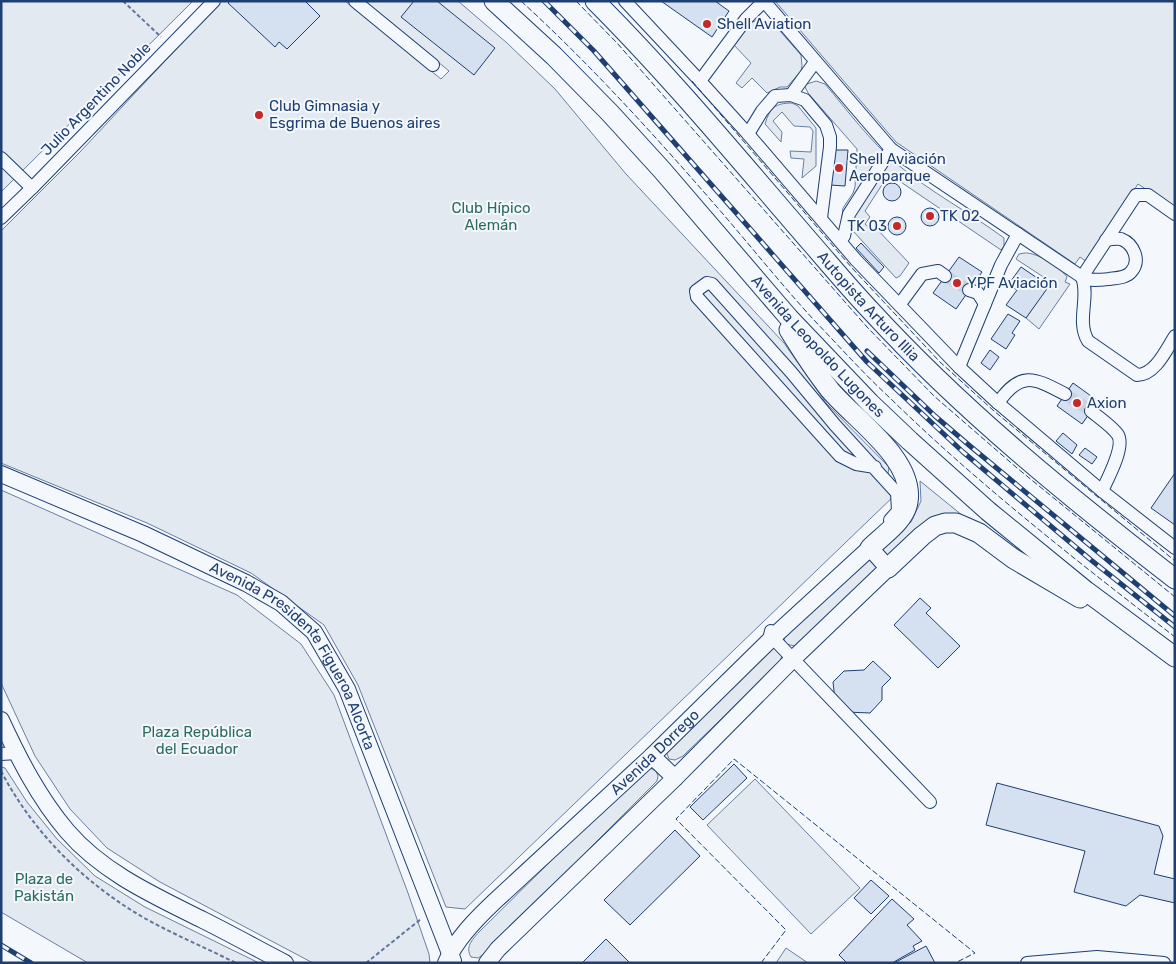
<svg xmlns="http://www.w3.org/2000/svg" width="1176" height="964" font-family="Rubik,sans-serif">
	<rect width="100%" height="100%" fill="#f4f7fb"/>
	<g fill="#e3e9f0" stroke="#687fa3">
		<polygon points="1,1 193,1 1,192"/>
		<polygon points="221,1 345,1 441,79 449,71 364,1 458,1 507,43 555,89 626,174 784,343 826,403 889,467 888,474 882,482 897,493 465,909 446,907 358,685 324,625 251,573 147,523 1,463 1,231 81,151"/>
		<polygon points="775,1 1175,1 1175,208 1138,184 1087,262 1080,257 1075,264 896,142"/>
		<polygon points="759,20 772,22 801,55 802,66 801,71 787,87 780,87 767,93 752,78 742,88 736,83 751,63 732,43 748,23"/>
		<path d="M816,81L825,84C848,111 870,141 897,164C930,192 969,212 1004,238V246L1001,250L889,174L865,211L870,217L865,224L872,230L875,227L909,263L900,276L896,278L854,232L841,225L843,208L853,193L855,187L857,149L808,93L804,85Z"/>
		<path d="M792,103L798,106L816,128V166L802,178L804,159L791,158L790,151L811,152L813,131L810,127L794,126L782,112L773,121L782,132L781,142L765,124C770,108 775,103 792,103Z"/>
		<path d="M1024,253C1037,252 1060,267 1067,277L1065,282L1070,284L1039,329L1026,318L1051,282L1016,259L1019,254Z"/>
		<polygon points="920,481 968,520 960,517 795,646 786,644 784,639 786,634 911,522 921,501"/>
		<polygon points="1,490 237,595 301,644 334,695 408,893 429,954 430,963 313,963 160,882 107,848 70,809 35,756 1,683"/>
		<polygon points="773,646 782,655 780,662 683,756 675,760 669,759 666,751"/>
		<polygon points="1,767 5,768 27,802 57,839 95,876 145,907 259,963 88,963 1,912"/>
		<path d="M650,768L656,771L658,776L657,781L484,954L478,958L471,957C465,947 472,940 479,932L643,770Z"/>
		<polygon points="755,779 860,888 811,934 707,825"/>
		<polygon points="786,948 808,963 776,963"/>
	</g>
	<g fill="#d5e0f0" stroke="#1d3f73">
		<polygon points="230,1 305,1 320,16 287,49 279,42 275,47 228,3"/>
		<polygon points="414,1 437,1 495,48 474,75 401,17"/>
		<polygon points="661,1 715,1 729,11 712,37"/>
		<polygon points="833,150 848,150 845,186 830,185"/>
		<circle cx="892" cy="192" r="9"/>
		<circle cx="930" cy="217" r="9"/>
		<circle cx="897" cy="226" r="9"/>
		<polygon points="861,243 884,267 879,273 856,248"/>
		<polygon points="959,257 982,272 956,309 933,293"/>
		<polygon points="1021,267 1049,286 1026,318 1006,305 1017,290 1008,285"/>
		<polygon points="1008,314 1020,321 1012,333 1015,335 1006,349 991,339"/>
		<polygon points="990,350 999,357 990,370 981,363"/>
		<polygon points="1073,383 1098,401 1082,424 1057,406"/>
		<polygon points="1063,433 1077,445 1072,454 1056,441"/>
		<polygon points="1085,448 1097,457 1092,464 1079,455"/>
		<polygon points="1175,473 1175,525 1151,508"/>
		<polygon points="920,598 931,608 926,613 960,646 938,668 894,625"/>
		<polygon points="873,661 891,678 882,687 882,700 870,713 846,712 835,700 833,682 844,671 864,670"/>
		<polygon points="734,764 747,778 703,820 690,807"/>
		<polygon points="997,783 1159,826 1163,836 1154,874 1175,879 1175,903 1140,895 1126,906 1074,892 1085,851 986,825"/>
		<polygon points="675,830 700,856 630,925 604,900"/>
		<polygon points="871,880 889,896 871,914 854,898"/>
		<polygon points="892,899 914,919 907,925 922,941 913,946 915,950 892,963 847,963 839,955"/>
		<polygon points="606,939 630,963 582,963"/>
		<polygon points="926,946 935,963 894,963"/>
	</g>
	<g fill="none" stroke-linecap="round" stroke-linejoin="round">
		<g stroke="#c9d2e0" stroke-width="12" stroke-dasharray="12 6" stroke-linecap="butt">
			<polyline points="945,276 969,290"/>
			<polyline points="1065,394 1091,411"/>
		</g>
		<g stroke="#1d3f73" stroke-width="14">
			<g id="minor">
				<polyline points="355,1 433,65"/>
				<polyline points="625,1 700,81"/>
				<polyline points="791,95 815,62"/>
				<polyline points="748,134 762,111 775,96 791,95 805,100 826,125 830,137 830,147 821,218"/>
				<polyline points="1,158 32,188"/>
				<polyline points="1,218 32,188 214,1"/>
				<polyline points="840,241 844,236 849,214 891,149"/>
				<polyline points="1082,277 1136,195 1148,195 1175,214"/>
				<path d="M1082,278C1091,281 1099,280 1109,279C1116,278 1126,278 1131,272C1141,261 1134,244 1121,239C1116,238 1111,239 1106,240"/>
				<polyline points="969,290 978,293 985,304"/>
				<polyline points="900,304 922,274 938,271 945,276"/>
				<path d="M1175,336C1166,350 1155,375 1137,375L1088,341C1076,321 1090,297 1082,277L891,149L764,1L746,19L700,81L748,134L856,260L959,367L998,403L1102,491L1175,548"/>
				<polyline points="959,367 1001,265 1018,234"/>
				<path d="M998,403C1021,370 1034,378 1065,394"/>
				<path d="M1091,411C1098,417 1113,427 1118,435C1125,447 1108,478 1102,491"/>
				<polyline points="875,467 856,464 840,456 697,297 696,291 707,283 712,284 791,372 835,425 897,493 898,511 890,520"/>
				<polyline points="771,631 770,635 930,802"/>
				<polyline points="1,754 17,753"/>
				<polyline points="1027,963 1097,957 1164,963"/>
			</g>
		</g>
		<g stroke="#1d3f73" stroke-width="18">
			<g id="major">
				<path id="s1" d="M1,474L143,534L246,583L281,603L314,632L347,689L453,961"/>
				<path d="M1,720C19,759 39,798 67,831C103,873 155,896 203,920C231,934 258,949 285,963"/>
				<polyline points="652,756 675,778"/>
				<path id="s2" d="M446,963C455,940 477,918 494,902L652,756L773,637L870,548L888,568L794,658L675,778L498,949L487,963"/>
			</g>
		</g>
		<g stroke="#1d3f73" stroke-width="21">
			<g id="highway">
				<path id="s3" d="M494,1L554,56L610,113L662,170L789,318L870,403L910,441L988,511L1086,591L1175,657"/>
				<path id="s4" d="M595,1C672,78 741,162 812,244C832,267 851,290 872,312C963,411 1069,497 1175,579"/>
				<path d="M789,330C802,351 815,371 830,390C854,419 915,459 908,502C905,521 883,535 870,548"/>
				<polyline points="888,568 922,536 935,526 945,523 956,523 979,533 1014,559 1080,598"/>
			</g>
		</g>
		<g stroke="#5e769c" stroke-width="2" stroke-dasharray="4 2.5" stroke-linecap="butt">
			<polyline points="123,1 161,37"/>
			<path d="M1,771C34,834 85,884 146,919C175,935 206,948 236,963"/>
			<polyline points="366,963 421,919"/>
		</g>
		<use href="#minor" stroke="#f4f7fb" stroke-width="12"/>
		<use href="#major" stroke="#f4f7fb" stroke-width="16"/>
		<use href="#highway" stroke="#f4f7fb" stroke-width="19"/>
		<g stroke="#1d3f73" stroke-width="5">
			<g id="rail">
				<polyline points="544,1 594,51 867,362 963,452 1091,560 1175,627"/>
				<polyline points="867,351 935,416 970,446 1175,616"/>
				<polyline points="1,945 31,963"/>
			</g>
		</g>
		<use href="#rail" stroke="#f4f7fb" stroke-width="3" stroke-dasharray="9" stroke-linecap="butt"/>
		<g stroke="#1d3f73" stroke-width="1" stroke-dasharray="6 2.5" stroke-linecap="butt">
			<path d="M521,1C593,67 659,140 723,214C753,249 782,285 813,319C838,345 863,373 890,398C979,485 1077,561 1175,637"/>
			<polyline points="576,1 617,43 867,327 934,396 1017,468 1175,597"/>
			<polyline points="692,81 852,268 940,362 994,411 1175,561"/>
			<polyline points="761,963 786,930 676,819 734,759 975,953 955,963"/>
		</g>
	</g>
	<g fill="#c62828" stroke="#f4f7fb" stroke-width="2">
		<circle cx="707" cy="24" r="5"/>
		<circle cx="259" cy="115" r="5"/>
		<circle cx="839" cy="168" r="5"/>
		<circle cx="930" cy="216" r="5"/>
		<circle cx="897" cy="226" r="5"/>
		<circle cx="957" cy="283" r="5"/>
		<circle cx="1077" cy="403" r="5"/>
	</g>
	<g text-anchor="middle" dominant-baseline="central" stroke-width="4" stroke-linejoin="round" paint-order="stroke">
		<g font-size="15" fill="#1d3f73" stroke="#f4f7fb" text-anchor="start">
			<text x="717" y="24">Shell Aviation</text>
			<text x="269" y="106">Club Gimnasia y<tspan x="269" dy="17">Esgrima de Buenos aires</tspan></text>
			<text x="849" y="159">Shell Aviación<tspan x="849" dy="17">Aeroparque</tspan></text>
			<text x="940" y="216">TK 02</text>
			<text x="887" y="226" text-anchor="end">TK 03</text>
			<text x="967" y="283">YPF Aviación</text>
			<text x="1087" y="403">Axion</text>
		</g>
		<g font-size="15" fill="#1d3f73" stroke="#f4f7fb">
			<text transform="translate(96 99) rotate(-46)">Julio Argentino Noble</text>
			<text stroke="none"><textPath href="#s4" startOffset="410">Autopista Arturo Illia</textPath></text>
			<text stroke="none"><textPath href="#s3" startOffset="474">Avenida Leopoldo Lugones</textPath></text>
			<text stroke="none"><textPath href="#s1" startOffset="356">Avenida Presidente Figueroa Alcorta</textPath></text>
			<text stroke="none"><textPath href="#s2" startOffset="298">Avenida Dorrego</textPath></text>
		</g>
		<g font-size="15" fill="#2c6c60" stroke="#f4f7fb">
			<text x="491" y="208">Club Hípico<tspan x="491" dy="17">Alemán</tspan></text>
			<text x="197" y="732">Plaza República<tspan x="197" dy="17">del Ecuador</tspan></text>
			<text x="44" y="879">Plaza de<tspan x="44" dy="17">Pakistán</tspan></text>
		</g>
	</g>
	<rect width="1176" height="964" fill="none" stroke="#1d3f73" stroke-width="5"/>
</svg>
